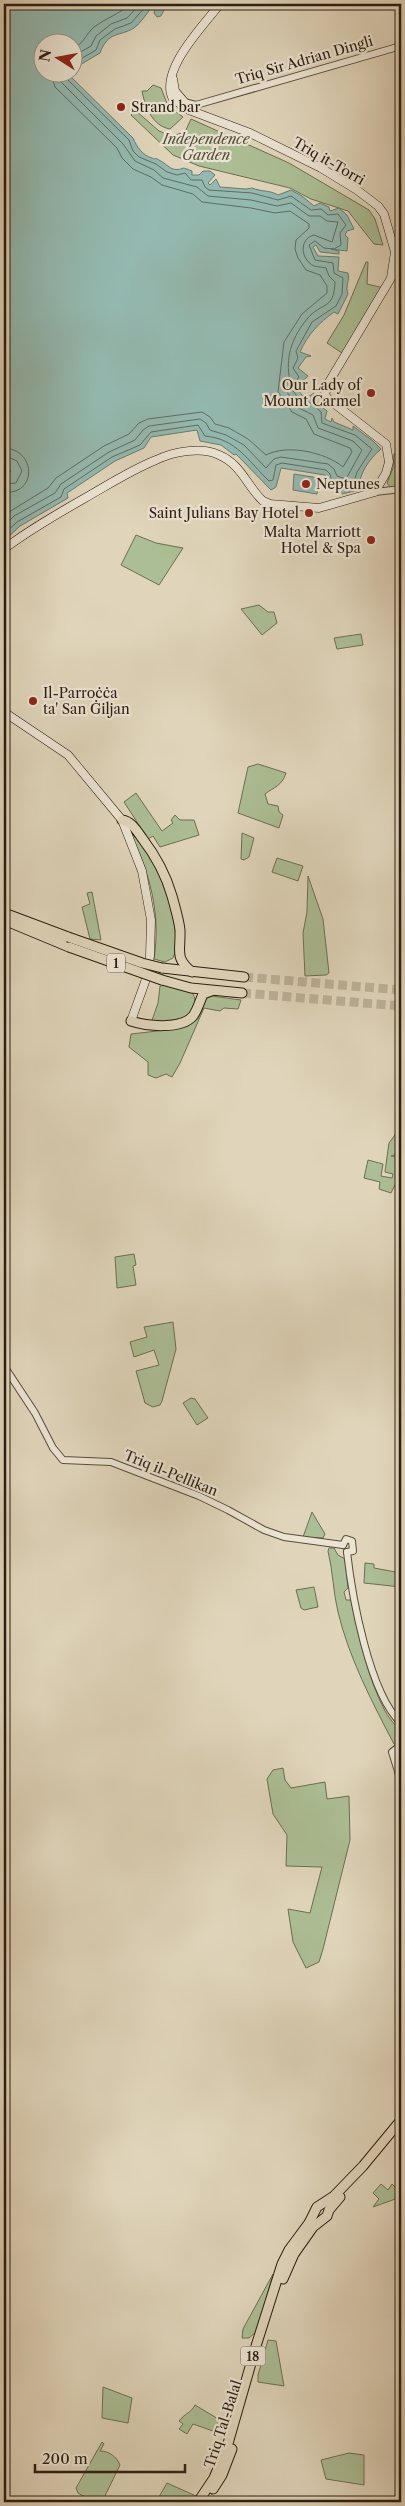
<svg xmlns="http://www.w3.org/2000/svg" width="405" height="2506" font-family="'Libre Caslon Text',serif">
	<rect width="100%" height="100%" fill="#e0d5bb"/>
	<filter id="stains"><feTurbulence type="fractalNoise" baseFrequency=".004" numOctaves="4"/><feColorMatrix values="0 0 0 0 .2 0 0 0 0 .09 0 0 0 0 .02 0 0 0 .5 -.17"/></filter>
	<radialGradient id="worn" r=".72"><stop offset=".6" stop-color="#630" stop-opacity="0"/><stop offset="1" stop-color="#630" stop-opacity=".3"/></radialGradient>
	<g fill="#acbe95" stroke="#6c6e54">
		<path d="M153,85L161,88L168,106L183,117L170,129C152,126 145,106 142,91H147Z"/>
		<polygon points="135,110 159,131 172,136 185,132 191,119 289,163 369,210 375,219 383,245 374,244 348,211 311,199 290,188 199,166 173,155 131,115"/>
		<polygon points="366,262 368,262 367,284 384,288 342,353 327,343 344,315"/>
		<polygon points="397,452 401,454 401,487 391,488 387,483 393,468 394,454"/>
		<polygon points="136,535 156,543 183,548 159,585 121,565"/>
		<polygon points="259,605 268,612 274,612 277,623 262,635 241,609"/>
		<polygon points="361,634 363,645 337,649 334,638"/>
		<path d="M258,764L286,773C282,786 274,787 265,794L268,804L278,806L279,812L283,815L279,828L238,813L248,767Z"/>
		<polygon points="136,793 162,831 173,823 171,820 175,815 180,820 194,820 199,835 160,847 153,836 148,839 124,802"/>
		<path d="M130,833C154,846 186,932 173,958L165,962L154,959C161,914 150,873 130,833Z"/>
		<polygon points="242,833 254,838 249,857 244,860 241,859"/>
		<polygon points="277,858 303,866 298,881 272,872"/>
		<polygon points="308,876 323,919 329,973 326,975 305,976 303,933 307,912"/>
		<polygon points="92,892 101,940 90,939 82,907 90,904 87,893"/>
		<path d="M167,985L191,991C195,996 196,1001 194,1006C188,1024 166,1022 151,1023L158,1003L160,986Z"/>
		<polygon points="212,996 241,1000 238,1009 224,1008 220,1011 204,1008 180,1063 172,1077 166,1074 156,1078 148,1075 148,1062 129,1047 131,1034 175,1029 205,999"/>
		<polygon points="401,1112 401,1143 398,1142 395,1155 391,1156 401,1157 401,1182 400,1184 395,1185 391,1193 379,1189 380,1182 364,1178 368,1160 383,1164 381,1176 392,1178 393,1174 385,1172 389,1143 395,1135"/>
		<polygon points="134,1254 136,1265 133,1266 136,1285 117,1288 115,1257"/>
		<polygon points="173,1322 176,1349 162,1401 160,1405 153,1407 145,1403 136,1371 159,1365 154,1350 134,1357 130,1342 147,1337 144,1327"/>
		<polygon points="191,1398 195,1399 208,1418 197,1425 183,1403"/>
		<polygon points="312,1512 325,1534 323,1538 303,1537"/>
		<path d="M329,1548H334L338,1555L345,1559L348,1588L344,1592L346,1600H351C359,1638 367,1676 385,1711C390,1721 401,1728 401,1740L398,1744H394C372,1702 349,1658 338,1612C333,1592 333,1571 328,1551Z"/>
		<polygon points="365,1563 374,1564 374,1568 401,1573 401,1587 364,1583"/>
		<polygon points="314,1587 318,1607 304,1610 301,1608 296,1590"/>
		<polygon points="283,1768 285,1780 291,1788 325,1782 327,1799 349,1796 350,1840 323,1949 319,1962 306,1968 293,1942 288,1909 310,1913 322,1867 286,1866 287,1835 273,1814 267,1779 273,1770"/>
		<polygon points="381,2184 388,2190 392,2184 401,2193 401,2197 373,2207 379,2199 373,2193"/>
		<polygon points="273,2274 257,2331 249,2338 242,2338 243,2329"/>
		<polygon points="268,2340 276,2341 284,2386 258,2382 258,2375"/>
		<polygon points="103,2387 132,2398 128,2423 102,2418"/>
		<path d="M195,2405L230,2426L227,2436L193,2424L187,2434L179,2429L183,2424L179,2421C184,2414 191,2413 195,2405Z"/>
		<path d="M102,2442L104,2444L100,2451C109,2451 117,2457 120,2465L103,2500L93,2502L78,2493L76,2488Z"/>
		<polygon points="349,2453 364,2455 364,2485 326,2479 321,2460"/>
		<polygon points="167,2483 196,2496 192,2502 156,2502"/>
	</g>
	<g fill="#94b9b0" stroke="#6a7b71">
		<path d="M4,4H167L161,16L157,17L154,13L155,7H152C147,13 141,23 134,28C119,37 108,31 100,53L73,69L72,42H42V72L67,73L133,138C137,147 142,155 152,158C156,160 155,157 159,160C169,165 171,173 184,168L192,171V175H199L203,171H210L215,175L208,183L210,185L216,179L220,187L246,189L252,188C262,192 270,190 278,195L291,190L302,196L314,206L320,203L329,207L330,211L339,208L347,215L354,229L347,231L345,235L348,238L347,251L331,249L339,251V254L320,252L316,245L313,247L318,256L339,257L338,271L348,273C350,280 345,286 348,294L338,314L334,312C319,323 308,334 300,352L311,356L306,357L298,368L308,376L296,387L305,399L314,393L317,403L327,411L325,419L331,422L332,418L334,422L353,430V426L373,441L381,449C368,460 360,473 358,490L342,494L340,489L330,487L325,483V475L281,468L276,487L271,490L236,454L234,455L221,445L200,441L197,430L151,437L144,448L115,461L67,493L68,498L20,526L4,541V471L8,474L11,471L4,465Z"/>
		<polygon points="294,474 319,478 317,494 293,490"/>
	</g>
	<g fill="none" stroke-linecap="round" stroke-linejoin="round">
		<g stroke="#606c61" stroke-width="1">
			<path d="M72,49C84,44 85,35 94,27C106,18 120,14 130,4"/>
			<polyline points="72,57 91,46 96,36 111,24 127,18 140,4"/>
			<polyline points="72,64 96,50 100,40 115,29 131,23 148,4"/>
			<path d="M4,448C37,449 37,496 4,492"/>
			<polyline points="4,455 17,461 22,471 16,483 4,484"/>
			<path d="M4,515L48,488L56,478L104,446L129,434L139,423L148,419L202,412L210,417L215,424L229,428L248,439L266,455C287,444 325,452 343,467L352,452L350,448L314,434L306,419L292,412L278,392L284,342L302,314L327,293V286L320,275L306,270L298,258L295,249L296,240L309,228V224L290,211L275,213L251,208L202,202L193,194L162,185L151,177L133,169L122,158L117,148L55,87L50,72"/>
			<path d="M4,526L14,516L55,493L61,484L109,452L135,440L143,430L149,426L200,419L206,423L210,430L226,435L244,445L266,468L274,459L281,457L328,464L334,469L337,476L346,479L362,450L353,441L318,428L313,415L297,407L285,389C285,384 290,379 289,375C286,355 293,336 307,319C322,301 334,311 335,282L329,276L326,268C322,267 317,267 314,266C300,259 299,239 314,235L332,242L338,222L327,221L320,216H309L291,203L277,206L251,200L208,196L197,187L163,178L154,170L135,161L123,144L61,82L58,72"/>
			<path d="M4,534L17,522L61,497L64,489L112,457L140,445L151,432L198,425L205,436C237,439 248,461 269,481L273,480L276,465L282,463L326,470L330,474L332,482L346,487L353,485L357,472L372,449L355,435L322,423L321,412L311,403H302L291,388L299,377L293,368L298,358L296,351L312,322L336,306L342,294L343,278L334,273L333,263L315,260L309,245L315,241L324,248L334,249L341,245L340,233L346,225L338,214L328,215L321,209L311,210L291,196L278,200L252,193L209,190L205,187L202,180H191L185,173L177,175L167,172L156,164L139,157L133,151L129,140L66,78L64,72"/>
		</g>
		<g stroke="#bcb099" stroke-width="9" stroke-dasharray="9 4.5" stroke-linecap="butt">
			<polyline points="244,977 401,990"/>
			<polyline points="242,993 401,1006"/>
		</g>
		<g stroke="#584c3c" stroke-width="8">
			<g id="tertiary">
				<polyline points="184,102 196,105 401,46"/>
				<polyline points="375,492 401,489"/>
				<polyline points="4,1366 35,1413 53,1448 63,1460 111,1462 199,1496 228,1510 264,1530 284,1537 343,1545"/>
				<polyline points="343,1545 346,1539 352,1541 353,1551 347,1552"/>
				<path d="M347,1552C352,1596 369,1693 401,1723"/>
				<polyline points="401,1745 392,1752 401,1781"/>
			</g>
		</g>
		<g stroke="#2b1e12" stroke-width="9">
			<g id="secondary">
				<polyline points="173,79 175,91 187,105"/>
				<path d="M4,549C29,530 57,514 85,498C108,485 131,470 156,460C173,452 201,446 219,455C241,464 247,486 263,501L270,504L319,508L375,492L386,473L389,462L386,444L327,398L325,394L329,382L391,278L395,252L384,214L378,206L357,190L321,168L250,133L189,110L173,99C158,71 204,25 220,4"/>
				<polyline points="4,712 68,755 122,820 142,871 151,920 150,956 145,982 131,1021"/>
			</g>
		</g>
		<g stroke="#2b1e12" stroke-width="11">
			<g id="trunk">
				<path d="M122,820C131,821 137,831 142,838C155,855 166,875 172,896C175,907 179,920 180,930C181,950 174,958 192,972"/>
				<polyline points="4,913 68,937"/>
				<polyline points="4,920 69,947"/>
				<polyline points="162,968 244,977"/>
				<polyline points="162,980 191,988 242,993"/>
				<path d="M131,1021C146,1026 181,1030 193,1016C197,1011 200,1001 203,994L211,991"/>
				<polyline points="283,2279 294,2254 313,2227 327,2216 329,2210 340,2197"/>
				<polyline points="213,2489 222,2475 232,2449"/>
				<polyline points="198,2502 214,2478 227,2447 256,2346 282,2264 289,2250 309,2223 317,2207 334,2196 363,2166 401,2120"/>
			</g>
		</g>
		<use href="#tertiary" stroke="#ebe4d3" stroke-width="6"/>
		<use href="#secondary" stroke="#ebe4d3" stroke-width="8"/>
		<use href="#trunk" stroke="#e0d5bb" stroke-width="9"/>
		<g stroke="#2b1e12" stroke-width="11" stroke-linecap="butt">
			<g id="trunk-bridge">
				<polyline points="68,937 142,963 162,968"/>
				<polyline points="69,947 162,980"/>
			</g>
		</g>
		<use href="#trunk-bridge" stroke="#e0d5bb" stroke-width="9"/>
	</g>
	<g fill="#8f2418" stroke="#ebe4d3" stroke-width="2">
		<circle cx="121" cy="107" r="5"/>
		<circle cx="371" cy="393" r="5"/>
		<circle cx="306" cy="484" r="5"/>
		<circle cx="309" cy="513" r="5"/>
		<circle cx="371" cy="540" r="5"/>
		<circle cx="33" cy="701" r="5"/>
	</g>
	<g text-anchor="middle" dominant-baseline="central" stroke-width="4.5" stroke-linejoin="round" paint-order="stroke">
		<g fill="#ebe4d3" stroke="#65594c" stroke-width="1">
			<rect x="107" y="953.5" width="18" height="19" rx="4"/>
			<rect x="240.5" y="2346.5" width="25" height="19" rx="4"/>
		</g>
		<g font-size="12" font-weight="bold" fill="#2b1e12">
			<text x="116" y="963">1</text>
			<text x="253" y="2356">18</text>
		</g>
		<g font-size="14" fill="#2b1e12" stroke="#ebe4d3">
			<text transform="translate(304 60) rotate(-16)">Triq Sir Adrian Dingli</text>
			<text transform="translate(329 161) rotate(30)">Triq it-Torri</text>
			<text transform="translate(171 1473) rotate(22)">Triq il-Pellikan</text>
			<text transform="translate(223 2424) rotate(-72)">Triq Tal-Balal</text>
		</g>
		<g font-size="14" fill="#2b1e12" stroke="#ebe4d3" text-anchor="start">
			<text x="131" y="107">Strand bar</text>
			<text x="361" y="385" text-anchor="end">Our Lady of<tspan x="361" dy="16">Mount Carmel</tspan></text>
			<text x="316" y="484">Neptunes</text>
			<text x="299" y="513" text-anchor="end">Saint Julians Bay Hotel</text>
			<text x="361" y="532" text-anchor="end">Malta Marriott<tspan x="361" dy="16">Hotel &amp; Spa</tspan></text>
			<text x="43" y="693">Il-Parroċċa<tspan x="43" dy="16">ta' San Ġiljan</tspan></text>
		</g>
		<g font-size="14" font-style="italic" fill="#524e39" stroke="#ebe4d3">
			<text x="206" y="139">Independence<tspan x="206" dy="16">Garden</tspan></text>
		</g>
	</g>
	<rect width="405" height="2506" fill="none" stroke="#e0d5bb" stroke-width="20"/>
	<rect x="5" y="5" width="395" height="2496" fill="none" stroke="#2b1e12" stroke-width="2.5"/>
	<rect x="10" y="10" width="385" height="2486" fill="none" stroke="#2b1e12"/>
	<g transform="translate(58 58) rotate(281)"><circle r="24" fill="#ebe4d3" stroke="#9e9586"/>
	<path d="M0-4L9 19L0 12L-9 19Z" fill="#8f2418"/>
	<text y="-8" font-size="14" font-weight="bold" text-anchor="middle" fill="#2b1e12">N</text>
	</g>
	<path d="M35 2464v8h150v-8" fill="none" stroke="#2b1e12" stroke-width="2.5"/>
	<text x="42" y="2464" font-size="15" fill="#2b1e12" stroke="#ebe4d3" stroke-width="4" paint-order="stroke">200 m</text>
	<rect width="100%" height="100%" filter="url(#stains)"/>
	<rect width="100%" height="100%" fill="url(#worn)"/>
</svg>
